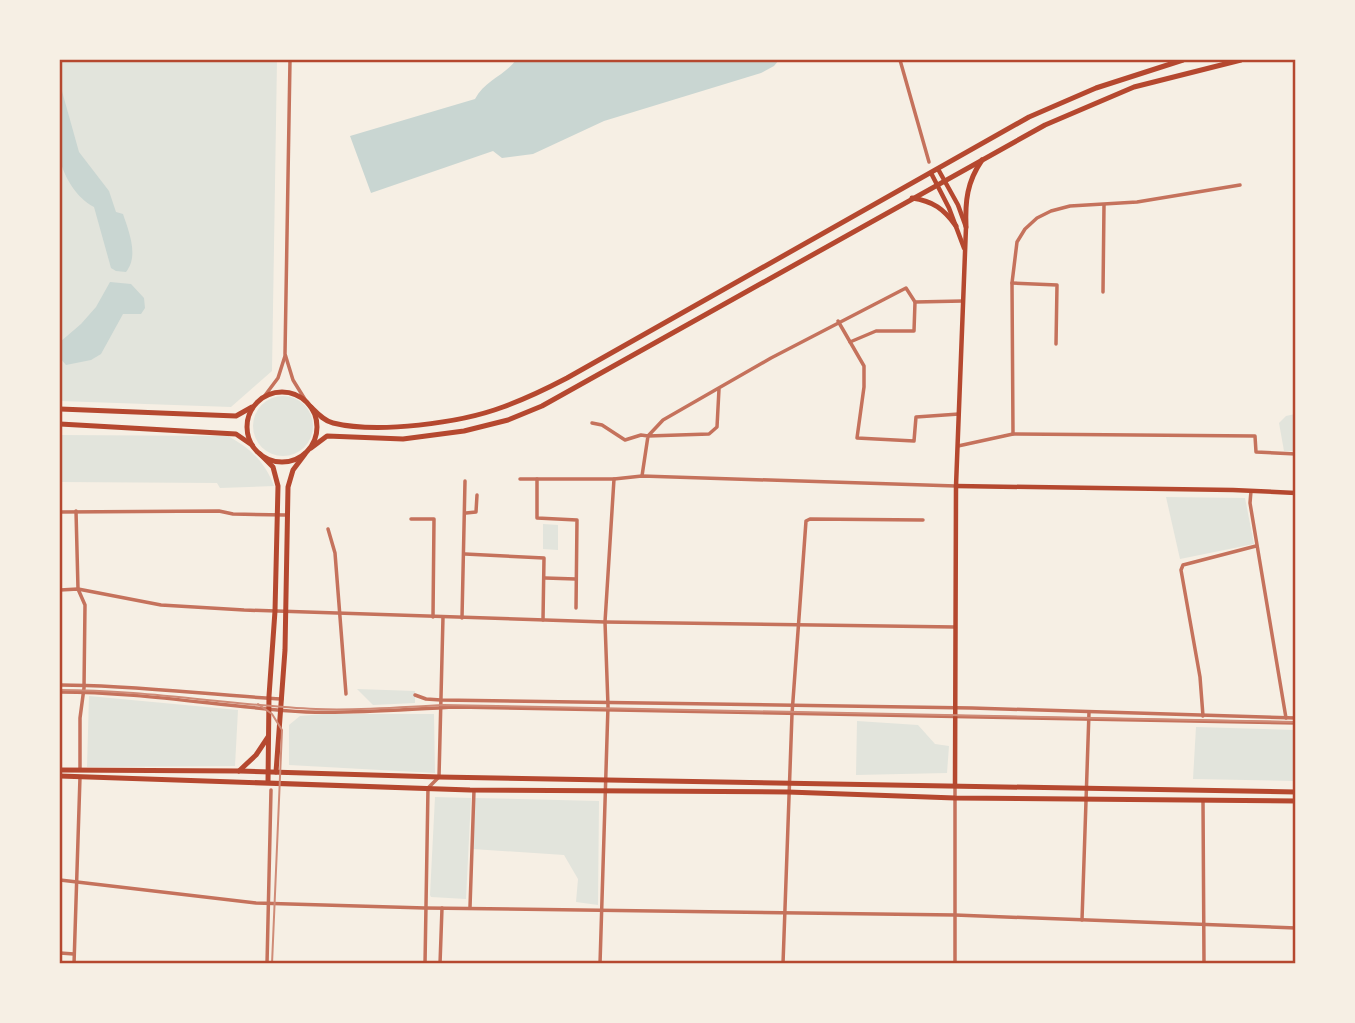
<svg xmlns="http://www.w3.org/2000/svg" width="1355" height="1023" font-family="Raleway,sans-serif">
	<rect width="100%" height="100%" fill="#f6efe4"/>
	<g fill="#e2e4dc">
		<polygon points="60,60 277,60 272,371 231,407 60,401"/>
		<circle cx="283" cy="426" r="30"/>
		<polygon points="1295,414 1295,451 1284,451 1279,423 1286,416"/>
		<path d="M60,435L228,436C250,448 265,462 274,486L220,488L217,483L60,482Z"/>
		<polygon points="1166,497 1245,498 1254,544 1180,559"/>
		<polygon points="543,524 558,525 558,550 543,549"/>
		<polygon points="357,689 415,691 415,703 373,705"/>
		<polygon points="89,696 238,710 235,766 87,767"/>
		<polygon points="323,714 434,714 435,773 289,765 289,725 300,716"/>
		<polygon points="857,721 918,725 935,744 949,746 947,773 856,775"/>
		<polygon points="1196,727 1295,730 1295,781 1193,779"/>
		<polygon points="435,797 471,798 466,899 431,897 430,895"/>
		<polygon points="474,798 599,801 598,905 576,902 578,879 564,855 472,849"/>
	</g>
	<g fill="#c9d6d2">
		<path d="M516,60H779L774,66L761,73L604,121L533,154L502,158L493,151L371,193L350,136L475,99C485,80 504,76 516,60Z"/>
		<path d="M60,84L79,152L109,191L116,212L123,214C129,232 139,256 126,272L116,271L111,268L94,207C77,198 65,179 60,160Z"/>
		<polygon points="110,282 131,284 144,298 145,308 141,314 123,314 101,354 91,360 66,365 60,358 60,342 81,324 96,307"/>
	</g>
	<g fill="none" stroke-linecap="round" stroke-linejoin="round">
		<g stroke="#c5725c" stroke-width="3.5">
			<polyline points="290,60 285,354 293,380 306,401"/>
			<polyline points="900,60 929,162"/>
			<polyline points="1012,283 1057,285 1056,344"/>
			<polyline points="1103,292 1104,205"/>
			<polyline points="838,321 864,366 864,387 857,438 914,441 916,417 959,414"/>
			<polyline points="850,342 876,331 914,331 915,302"/>
			<polyline points="719,389 717,427 709,434 648,436 663,420 771,358 906,288 915,302 963,301"/>
			<polyline points="263,398 278,378 285,356"/>
			<polyline points="592,423 602,425 625,440 641,435 648,436 642,476"/>
			<polyline points="1013,434 1012,283 1017,242 1025,229 1037,218 1051,211 1070,206 1137,202 1240,185"/>
			<polyline points="958,446 1013,434 1255,436 1256,452 1296,454"/>
			<polyline points="520,479 614,479 642,476 956,486"/>
			<polyline points="537,479 537,518 577,520 576,608"/>
			<polyline points="1251,491 1250,503 1286,718"/>
			<polyline points="76,511 78,589 85,605 84,688 80,718 80,770"/>
			<polyline points="60,512 219,511 233,514 286,515"/>
			<polyline points="466,513 476,512 477,495"/>
			<polyline points="411,519 434,519 433,617"/>
			<polyline points="328,529 335,553 346,694"/>
			<polyline points="465,554 544,558 543,620"/>
			<polyline points="545,578 576,579"/>
			<polyline points="462,618 465,481"/>
			<path d="M60,685C134,685 208,695 282,699"/>
			<path d="M60,692C142,692 224,707 306,712C356,714 407,709 457,707L1296,723"/>
			<polyline points="415,695 426,699 441,700 972,708 1296,718"/>
			<polyline points="1203,716 1200,677 1181,570 1183,565 1256,546"/>
			<polyline points="1203,801 1204,964"/>
			<polyline points="60,880 256,903 425,908 955,915 1296,928"/>
			<polyline points="470,907 474,790"/>
			<polyline points="1082,920 1089,712"/>
			<polyline points="60,953 74,954"/>
			<polyline points="425,964 428,788 439,777 443,617"/>
			<polyline points="440,964 442,908"/>
			<polyline points="600,964 608,706 605,622 614,479"/>
			<polyline points="783,964 792,714 806,521 810,519 923,520"/>
		</g>
		<g stroke="#c5725c" stroke-width="3.5">
			<polyline points="60,590 78,589 161,605 244,610 605,622 955,627"/>
			<polyline points="955,787 955,964"/>
			<polyline points="74,964 80,777"/>
			<polyline points="267,964 271,790"/>
		</g>
		<g stroke="#b5482f" stroke-width="4.5">
			<polyline points="938,169 958,205 966,227 956,486 955,786"/>
			<polyline points="931,173 949,208 964,248"/>
			<polyline points="956,486 1233,490 1296,493"/>
		</g>
		<g stroke="#b5482f" stroke-width="5">
			<path d="M912,198C933,201 944,209 956,226"/>
			<path d="M966,227C965,201 967,182 982,160"/>
			<circle cx="282" cy="427" r="35"/>
			<path d="M311,407C317,413 324,421 333,423C378,434 460,423 503,407C525,399 546,389 567,378L1029,117L1096,88L1183,60"/>
			<polyline points="60,409 236,416 252,407"/>
			<polyline points="60,424 236,434 252,445"/>
			<polyline points="311,448 327,436 403,439 464,431 508,420 542,406 1045,125 1134,87 1241,60"/>
			<polyline points="260,454 273,467 278,486 275,611 269,696 268,782"/>
			<polyline points="60,770 240,771 439,777 1296,792"/>
			<polyline points="239,771 256,755 268,737"/>
			<polyline points="276,772 285,650 288,487 293,470 305,454"/>
			<polyline points="60,776 470,790 788,792 955,798 1296,801"/>
		</g>
		<g stroke="#cf8b77" stroke-width="2">
			<path d="M60,690C145,690 230,705 316,709C359,711 401,707 444,705L1296,722"/>
			<polyline points="258,704 272,714 282,730 272,964"/>
		</g>
	</g>
	<rect width="1355" height="1023" fill="none" stroke="#f6efe4" stroke-width="122"/>
	<rect x="61" y="61" width="1233" height="901" fill="none" stroke="#b5482f" stroke-width="2.5"/>
</svg>
